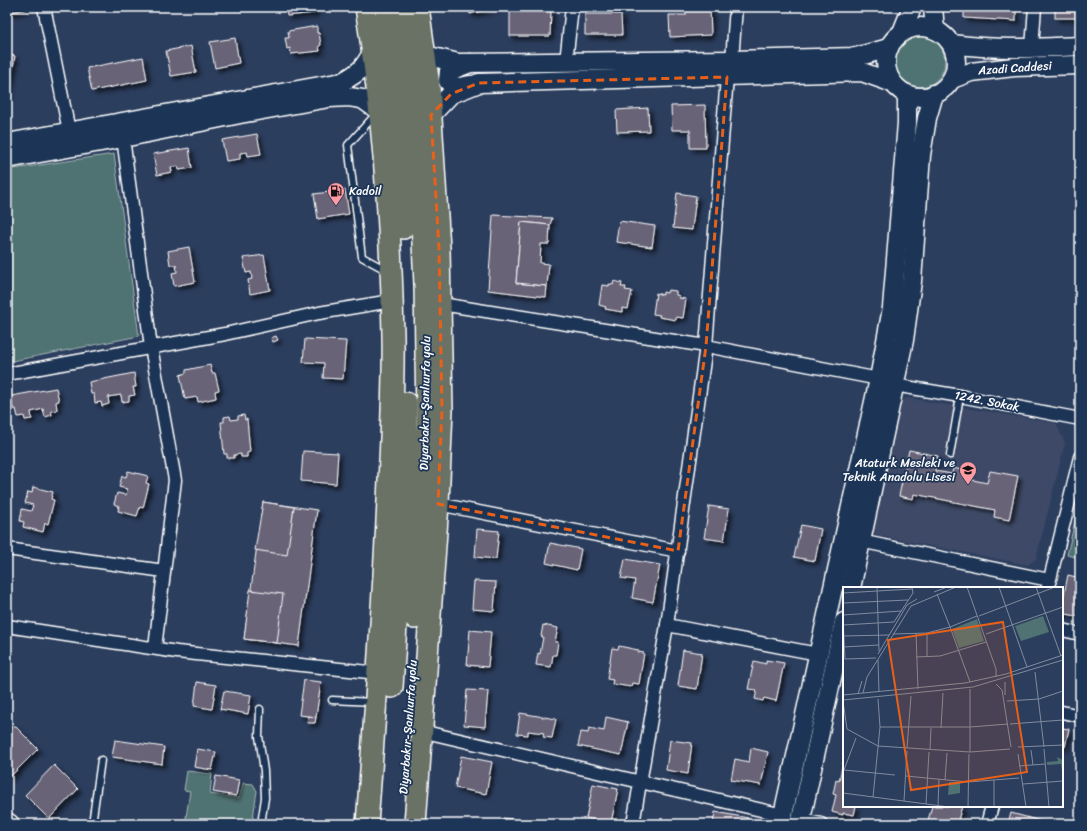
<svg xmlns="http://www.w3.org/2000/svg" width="1087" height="831" font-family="Sriracha,sans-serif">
	<defs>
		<filter id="shadow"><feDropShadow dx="3.5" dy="3.5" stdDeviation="2" flood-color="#0009"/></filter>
	</defs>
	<rect width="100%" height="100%" fill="#2c3e5e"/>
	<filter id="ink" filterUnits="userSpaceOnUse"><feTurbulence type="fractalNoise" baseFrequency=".025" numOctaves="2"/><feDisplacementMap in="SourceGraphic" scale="8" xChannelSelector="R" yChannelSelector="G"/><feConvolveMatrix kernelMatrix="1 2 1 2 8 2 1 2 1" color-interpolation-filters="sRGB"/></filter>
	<g filter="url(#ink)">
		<polygon fill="#3e4966" points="907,398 1056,423 1065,443 1036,559 1028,565 875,535 871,526 902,400"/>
		<g fill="#507272" stroke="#a8b8b8">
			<circle cx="919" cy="61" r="26"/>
			<polygon points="114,154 139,336 7,362 7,170"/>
			<polygon points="1080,499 1080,558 1067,555"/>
			<polygon points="187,771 212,774 210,794 239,798 243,783 253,784 257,791 252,824 185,824 190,791 184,790"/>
		</g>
		<g fill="#696378" stroke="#fff" filter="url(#shadow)">
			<polygon points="7,7 27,7 27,9 7,13"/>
			<polygon points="282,7 316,7 315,8 315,13 287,16 286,10 282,11"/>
			<polygon points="468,7 496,7 470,14"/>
			<polygon points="690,7 710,7 711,35 670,37 669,15 686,15 686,9 690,9"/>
			<polygon points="964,7 1016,7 1016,21 964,18"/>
			<rect x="1055" y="7" width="25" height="11"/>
			<polygon points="510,10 551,10 550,36 510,36"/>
			<polygon points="585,14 621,14 622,35 585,35"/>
			<polygon points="317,26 317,33 319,33 321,45 319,46 320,51 291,54 290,48 287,49 285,38 289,38 288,31"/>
			<polygon points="235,38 239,63 215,68 210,42"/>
			<polygon points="191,46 196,72 171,76 166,51"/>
			<polygon points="7,54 15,56 7,101"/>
			<polygon points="143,57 147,80 92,91 87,68"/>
			<polygon points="705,105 706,148 690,148 690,130 672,130 671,106"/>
			<polygon points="648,108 649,131 617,132 616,110"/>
			<polygon points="257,134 261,154 248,156 247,152 240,153 240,159 226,161 222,140"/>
			<polygon points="189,148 192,168 179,170 178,166 171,167 172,172 157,175 153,154"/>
			<polygon points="345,190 349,214 318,219 314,194"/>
			<polygon points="677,193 696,196 692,230 673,228"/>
			<polygon points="493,215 552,218 550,225 521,222 516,283 547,286 546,297 488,290"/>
			<polygon points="619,221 655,226 652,247 616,242"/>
			<polygon points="521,222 550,225 549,244 541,244 540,263 549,264 547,286 516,283"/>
			<polygon points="189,247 195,282 174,286 172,273 177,272 176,265 170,265 168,251"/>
			<polygon points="264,255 270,290 250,294 248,280 252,279 251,272 246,273 243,258"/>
			<polygon points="614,281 622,283 621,287 626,287 625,290 632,291 628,309 622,308 622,312 605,309 606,307 599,305 602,285 609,286 609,284 613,285"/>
			<polygon points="668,290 676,291 676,295 680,296 679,298 686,299 683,318 676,317 676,320 659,317 660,315 653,314 656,293 663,295 663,292 667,293"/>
			<polygon points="276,336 278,340 273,342 271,338"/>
			<polygon points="305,339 346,341 343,379 323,378 324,363 303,362"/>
			<polygon points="210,365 212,373 215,373 219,390 215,391 216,398 198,402 197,397 185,399 180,375 186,373 186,370"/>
			<polygon points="134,373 136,387 133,387 135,395 129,396 129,401 122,402 121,395 108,397 109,404 102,406 101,402 95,403 94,394 91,394 89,382"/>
			<polygon points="56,388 59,401 56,402 57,410 51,411 52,415 45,417 43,409 31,412 32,419 25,420 24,416 18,417 16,409 13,409 11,396"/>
			<polygon points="244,415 245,420 247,419 250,452 247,453 247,457 241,457 241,454 234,455 234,458 227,458 227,454 224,454 221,422 224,422 224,417 230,416 231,420 238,419 238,416"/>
			<polygon points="909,450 938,456 935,471 952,474 953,468 970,472 968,479 987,483 990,471 1018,476 1009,520 994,517 995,510 914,494 913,499 899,496"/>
			<polygon points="303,451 338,453 336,484 301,481"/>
			<polygon points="128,471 148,476 146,483 149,484 143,508 140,507 137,516 118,511 119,506 114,504 117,493 126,495 127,489 119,487 122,476 126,477"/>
			<polygon points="33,487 53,492 51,499 54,500 48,524 45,523 43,532 23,527 24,522 20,521 22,509 31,511 33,505 25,503 28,492 32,493"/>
			<polygon points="263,502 317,510 299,646 244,639"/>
			<polygon points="263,502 294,507 287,555 255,550"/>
			<polygon points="709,506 729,509 724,541 704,538"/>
			<polygon points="801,525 821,529 815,561 794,557"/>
			<polygon points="477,529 499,531 496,559 475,557"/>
			<polygon points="550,543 581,549 577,570 546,563"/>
			<polygon points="625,559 660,565 653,602 632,598 635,580 621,578"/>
			<polygon points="1068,575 1080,578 1080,617 1062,613 1062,604"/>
			<polygon points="474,581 496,582 494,611 472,609"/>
			<polygon points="250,590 283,594 277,643 244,639"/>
			<polygon points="543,625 558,628 555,642 558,642 556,655 553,655 551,667 536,665 538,653 540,654 543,637 541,636"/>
			<polygon points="470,630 491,632 488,667 467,665"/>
			<polygon points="619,646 638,650 638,652 644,653 639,684 632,683 631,687 612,684 613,680 607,679 612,648 618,649"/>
			<polygon points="683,650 702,653 697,689 678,686"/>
			<polygon points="766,660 784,663 776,701 764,698 763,701 755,699 757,690 748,689 754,661 766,664"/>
			<polygon points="304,680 321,682 316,717 299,715"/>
			<polygon points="197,682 216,685 212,709 194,706"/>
			<polygon points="467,690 488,691 485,727 464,725"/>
			<polygon points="224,691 251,695 248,714 220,709"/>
			<polygon points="520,713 556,719 552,738 543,737 544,733 528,731 528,735 517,734"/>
			<polygon points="308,716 316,717 315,723 307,723"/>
			<polygon points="606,717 628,722 621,755 578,746 581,732 588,733 589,728 604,731"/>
			<polygon points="14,725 38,749 9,778 7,776 7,732"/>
			<polygon points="1062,728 1069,729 1065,747 1062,747"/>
			<polygon points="115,740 164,747 162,764 112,757"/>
			<polygon points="670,740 692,743 688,774 666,770"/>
			<polygon points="751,748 768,752 761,785 731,780 735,759 749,762"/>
			<polygon points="197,749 216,752 212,770 194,767"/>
			<polygon points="461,756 492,762 486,794 455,788"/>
			<polygon points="843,763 844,806 856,806 854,815 843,813 843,815 832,812 836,795 833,794 836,780 839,781"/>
			<polygon points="54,765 78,789 49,819 25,795"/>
			<polygon points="216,776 239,780 236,796 213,792"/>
			<polygon points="593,784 618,789 611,823 586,818"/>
			<polygon points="932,806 962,806 957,824 927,824"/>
			<polygon points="715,812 748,818 747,824 713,824"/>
			<polygon points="1011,813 1048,823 1047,824 1008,824"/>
			<polygon points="503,818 533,821 533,824 503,824"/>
		</g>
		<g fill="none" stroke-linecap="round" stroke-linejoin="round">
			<g stroke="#fff" stroke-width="9">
				<g id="service">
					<polyline points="375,115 348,145 362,257 386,270"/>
					<polyline points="950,455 960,396"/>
					<polyline points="332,700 373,702"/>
					<polyline points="260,709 259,736 264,771 265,798 261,824"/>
					<polyline points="92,824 101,760"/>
				</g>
			</g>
			<g stroke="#fff" stroke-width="15">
				<g id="minor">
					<polyline points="44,7 69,131"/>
					<polyline points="1032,48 1035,7"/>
					<polyline points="732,60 736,7"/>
					<polyline points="566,62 572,7"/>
					<polyline points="123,138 151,347 175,480 155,648"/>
					<polyline points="441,304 706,346 879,379"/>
					<polyline points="7,374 225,334 319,313 391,301"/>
					<polyline points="894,385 960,396 1080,419"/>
					<polyline points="438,504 678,551"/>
					<polyline points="860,541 1049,580"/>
					<polyline points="7,549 164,571"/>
					<polyline points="1048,587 1080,457"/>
					<polyline points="667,625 818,654"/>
					<polyline points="7,626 177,652 378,673"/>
					<polyline points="1062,630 1080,634"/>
					<polyline points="1062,712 1080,716"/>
					<polyline points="421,731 783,815"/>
					<polyline points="801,820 821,824"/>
					<polyline points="633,824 667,625 706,346 727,77"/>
					<polyline points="987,824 992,806"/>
				</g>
			</g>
			<g stroke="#fff" stroke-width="21">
				<g id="secondary">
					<polyline points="933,7 935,30"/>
					<circle cx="921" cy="62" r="35"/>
					<polyline points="902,32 912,7"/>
					<path d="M952,44C994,50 1037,48 1080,46"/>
					<polyline points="425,55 458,63 732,60 856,57 889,48"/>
					<path d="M470,63L449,71L448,81C454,89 461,87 470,85"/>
					<polyline points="952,79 971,72 1014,67 1080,65"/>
					<polyline points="431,115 451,94 479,83 862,72 893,83"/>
					<path d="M7,143L342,82C360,72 363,69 373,51"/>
					<polyline points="7,159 123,138 240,114 329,98 349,97 362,99 379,111"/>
					<polyline points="851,588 904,340 912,281 921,155 927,118 934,94"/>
					<polyline points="7,822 10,824"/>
					<polyline points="781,824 879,379 892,308 907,123 907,94"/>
					<polyline points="800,824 844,622"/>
				</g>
			</g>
			<g stroke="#fff" stroke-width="24">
				<g id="trunk">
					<path d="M366,7C383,115 391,226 393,335C394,390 391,445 388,500C383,608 375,716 367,824"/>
					<polyline points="385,7 391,50 403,228"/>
					<polyline points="402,7 414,90 420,182 425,285 427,423 415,618"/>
					<polyline points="392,687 406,472 406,403"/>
					<polyline points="415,824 438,504 442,410 439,248 429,86 418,7"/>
				</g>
			</g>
			<use href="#service" stroke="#1d3557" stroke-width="6"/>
			<use href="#minor" stroke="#1d3557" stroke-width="12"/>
			<use href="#secondary" stroke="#1d3557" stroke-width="18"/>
			<use href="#trunk" stroke="#6a7266" stroke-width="21"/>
		</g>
	</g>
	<path fill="none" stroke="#e96118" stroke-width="3" stroke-dasharray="8 5" stroke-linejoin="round" d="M727,77L706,346L678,551L438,504L442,410L439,248L431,115L451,94L479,83Z"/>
	<defs>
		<g id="fuel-pin" transform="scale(0.9)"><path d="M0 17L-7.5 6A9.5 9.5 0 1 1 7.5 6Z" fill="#ff9aa2" stroke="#1d3557"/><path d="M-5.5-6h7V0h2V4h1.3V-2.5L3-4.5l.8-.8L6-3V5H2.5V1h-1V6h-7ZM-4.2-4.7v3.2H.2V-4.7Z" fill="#111"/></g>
		<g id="school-pin" transform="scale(0.9)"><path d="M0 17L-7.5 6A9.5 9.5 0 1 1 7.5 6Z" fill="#ff9aa2" stroke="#1d3557"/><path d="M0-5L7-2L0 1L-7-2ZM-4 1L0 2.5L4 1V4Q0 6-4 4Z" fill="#111"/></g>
	</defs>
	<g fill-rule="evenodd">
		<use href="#fuel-pin" x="336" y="191"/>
		<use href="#school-pin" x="968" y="470"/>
	</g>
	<g text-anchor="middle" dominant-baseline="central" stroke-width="3.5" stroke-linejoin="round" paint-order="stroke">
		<g font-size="12" fill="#fff" stroke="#1d3557">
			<text transform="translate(1015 68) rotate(-4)">Azadi Caddesi</text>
			<text transform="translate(987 401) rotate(11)">1242. Sokak</text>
			<text transform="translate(425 403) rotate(-89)">Diyarbakır-Şanlıurfa yolu</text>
			<text transform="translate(408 727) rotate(-86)">Diyarbakır-Şanlıurfa yolu</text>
		</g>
		<g font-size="12" fill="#fff" stroke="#1d3557" text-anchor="start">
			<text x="349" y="191">Kadoil</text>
			<text x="955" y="463" text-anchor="end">Ataturk Mesleki ve<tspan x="955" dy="14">Teknik Anadolu Lisesi</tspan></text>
		</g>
	</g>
	<g transform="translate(843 587)">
		<rect width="220" height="220" fill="#2c3e5e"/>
		<path d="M200,29L206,45L178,54L172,39ZM134,32L141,54L116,61L109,42ZM214,170L220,173V192L218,177L204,178V175L215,174ZM106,195H117V206L105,208Z" fill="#507272"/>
		<path fill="none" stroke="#808b9e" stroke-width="1" d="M34,0L36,64M124,0L153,82V90M156,0L184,80M193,0L218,69M91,5L104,0M0,6L69,2M94,7L107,40L134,29M0,16L65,13M0,28L58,24M136,29L212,0M0,30L2,72M0,38L51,35L70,6L69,0M73,46L75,102M84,46V70M50,47L84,46L107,40L127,95M143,47L220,20M0,49L46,48M0,60L36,58M35,67L64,18L74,12M73,70L97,69L143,55M2,72L33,71M35,73L36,105M192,85L201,160M162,95V108M153,97L159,103L168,160M20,106L24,90L68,19L113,0M15,107L19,94M0,108L122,96L163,87L220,68M0,113L130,100L220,73M0,114L4,142L35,159L127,165L167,162M164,114L196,112L220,104M167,137L220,133M37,140H127L165,137M98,141L100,106M175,160L220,158M64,161L68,109M87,162L88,141M201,162L206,220M188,163L190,178M127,165V102M175,167L183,220M176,179L202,177M1,183L52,188M1,183L13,151M63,189L125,195L176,191M102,193L104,166M180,197L220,194M0,206L106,220M30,210L37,140L35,112M61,214L64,164M83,217L86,165M95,218L96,192M125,220L126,167M151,220V193"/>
		<path fill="#e96118" fill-opacity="0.15" stroke="#e96118" stroke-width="2" d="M160,35L184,185L68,203L45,53Z"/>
		<rect width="220" height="220" fill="none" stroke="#fff" stroke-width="2"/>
	</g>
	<rect width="1087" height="831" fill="none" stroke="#1d3557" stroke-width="24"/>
	<rect x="12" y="12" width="1063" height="807" fill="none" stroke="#fff" stroke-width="1.5" filter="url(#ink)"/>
</svg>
